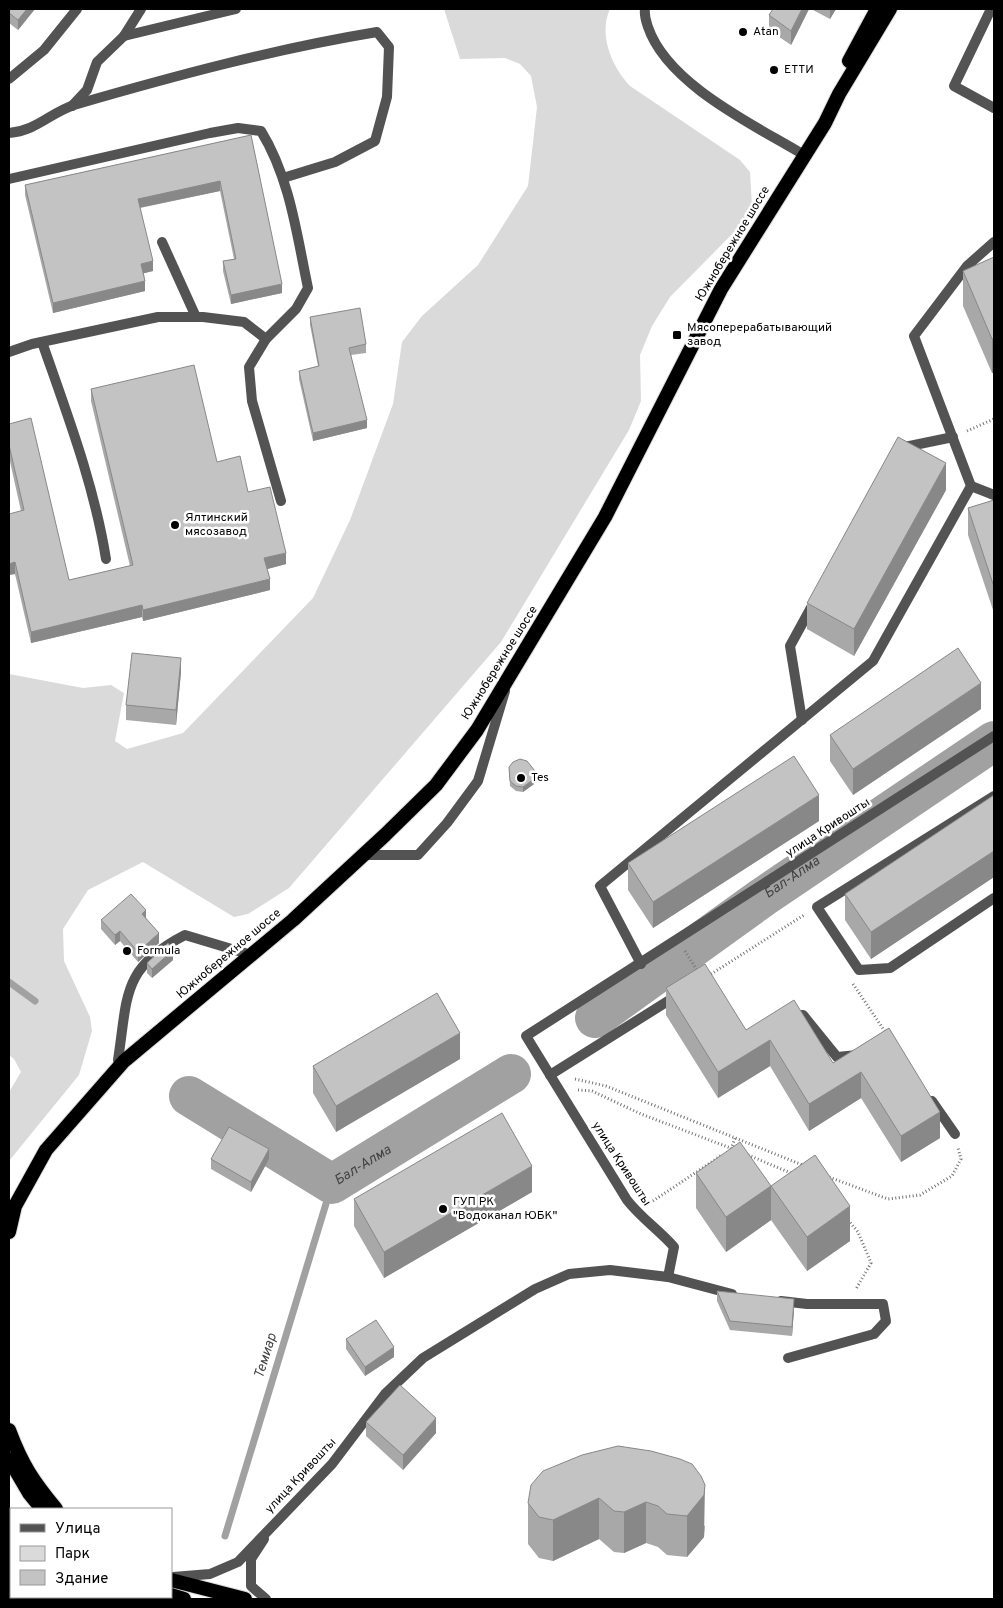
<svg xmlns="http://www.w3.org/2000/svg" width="1003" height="1608" font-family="Overpass,sans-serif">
	<rect width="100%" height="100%" fill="#fff"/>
	<path fill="#dadada" d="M444,9H610C598,35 612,67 630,86L740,160L750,172L752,206L746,220L670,297L652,326L640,355L641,401L629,430L501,642L289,888L248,914L234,917L143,862L88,890L63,929L64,961L90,1017L92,1031L79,1075L9,1161V1092L21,1072L14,1059L9,1055V674L83,688L111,685L124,693L115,741L127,749L183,733L313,598L350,520L393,404L402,342L422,316L478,265L528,186L537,107L531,76L520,64L505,58L460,59Z"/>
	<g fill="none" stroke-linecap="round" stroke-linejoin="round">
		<g stroke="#a1a1a1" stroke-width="7">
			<polyline points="9,982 35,1001"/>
			<polyline points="225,1536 332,1184"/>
		</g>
		<g stroke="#a1a1a1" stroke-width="40">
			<path id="s1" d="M595,1018L763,897L994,741"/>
			<path id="s2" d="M189,1096L332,1184L511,1074"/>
		</g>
		<g stroke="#dbdbdb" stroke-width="16">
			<g id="trunk">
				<polyline points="849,61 877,9"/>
				<polyline points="9,1232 15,1206 46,1150 124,1061 293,920 385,835 436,785 477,730 605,517 721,289 825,123 839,94 890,9"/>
				<path d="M9,1430C22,1465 33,1481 56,1509"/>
				<polyline points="9,1459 29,1493 42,1509"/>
				<polyline points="171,1580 245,1599"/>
				<polyline points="171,1595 184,1599"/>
			</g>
		</g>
		<g stroke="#757575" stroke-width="3" stroke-dasharray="1 2.5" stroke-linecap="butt">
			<polyline points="967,431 994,419"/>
			<polyline points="685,951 698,972"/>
			<polyline points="708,976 804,915"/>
			<polyline points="853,984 886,1033"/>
			<polyline points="575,1079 606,1086 805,1166"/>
			<polyline points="578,1090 592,1091 641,1114 733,1149"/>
			<polyline points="731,1149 735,1138"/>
			<polyline points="748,1155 793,1174"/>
			<polyline points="826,1176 888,1199 920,1195 952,1176 961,1159 958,1148"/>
			<polyline points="650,1203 722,1155"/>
			<polyline points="848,1220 858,1232 871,1263 856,1289"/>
		</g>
		<g stroke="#535353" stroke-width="10">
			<polyline points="991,9 954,86 994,108"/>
			<polyline points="124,36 141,9"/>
			<polyline points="9,79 44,50 77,9"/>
			<polyline points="72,106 87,90 97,62 124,36 236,9"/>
			<path d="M9,133C36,131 50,113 74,105C174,76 274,49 377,32L389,47L387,97L375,141L335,162L283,178"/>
			<path d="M9,179L210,133L238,128L261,131C290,178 297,236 308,288L296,309L266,339L249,367L252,401L281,501"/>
			<polyline points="162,242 196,317"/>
			<path d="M42,342C67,414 94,484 106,559"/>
			<polyline points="9,352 32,344 158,317 203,317 244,322 266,339"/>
			<polyline points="900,448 953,437"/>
			<polyline points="971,486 994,495"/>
			<polyline points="802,720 790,646 813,604"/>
			<polyline points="994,796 817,907 859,970 890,968 994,898"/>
			<polyline points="364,855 418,855 447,823 478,781 505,691"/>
			<polyline points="641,964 600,886 873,661 971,486 914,336 967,266 994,242"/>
			<polyline points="794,1017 803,1015 837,1057 858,1055"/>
			<path d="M118,1060C128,996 121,968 185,935L245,953"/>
			<polyline points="550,1075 676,996"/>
			<polyline points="932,1101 955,1134"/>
			<polyline points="668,1277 732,1294"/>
			<polyline points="781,1301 807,1304 883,1304 886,1321 874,1334 788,1358"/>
			<polyline points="264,1539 251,1559 251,1586 266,1599"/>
		</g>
		<g stroke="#535353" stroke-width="10">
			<path d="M645,9C644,16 646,21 648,27C667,83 750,123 799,152"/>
			<path d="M173,1577L210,1574L238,1562L332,1464L385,1394L423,1358L535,1289L569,1274L610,1270L668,1277L674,1247C659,1230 641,1218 627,1200L526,1036L994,736"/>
		</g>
		<use href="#trunk" stroke="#000" stroke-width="14"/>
	</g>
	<g fill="#a8a8a8">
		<polygon points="9,9 35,9 18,30 9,23"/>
		<polygon points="773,9 809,9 791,45 769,30 769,15"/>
		<polygon points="811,9 836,9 830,19"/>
		<polygon points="251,135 282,293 231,304 223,271 223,261 234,259 220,191 140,208 153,271 144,273 145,291 53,313 25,195 25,185"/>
		<polygon points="994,257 994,373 992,373 963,306 963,271"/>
		<polygon points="310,317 366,344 366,353 351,355 367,428 313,441 299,379 299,371 318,366 310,325"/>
		<polygon points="91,389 217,462 248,492 286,564 267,569 270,590 143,621 142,617 31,643 15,574 9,575 21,511 9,457 9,424 69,580 130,566 91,401"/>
		<polygon points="946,490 854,656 807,629 807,603"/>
		<polygon points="994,500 994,613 968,535 968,508"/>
		<polygon points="181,672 176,725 126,720 126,705"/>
		<polygon points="981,709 853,795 830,761 830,735"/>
		<polygon points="509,767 535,776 534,784 523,792 516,791 510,786"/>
		<polygon points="994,795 994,877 871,959 845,920 845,894"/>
		<polygon points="819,821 653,928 628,890 628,863"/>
		<polygon points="146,918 159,943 138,962 120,941 115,945 101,929 101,920"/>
		<polygon points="173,960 152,978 147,973 147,963"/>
		<polygon points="666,988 746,1030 833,1063 889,1028 940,1138 901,1162 861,1098 809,1131 770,1066 718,1098 666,1015"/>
		<polygon points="460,1059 336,1132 313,1093 313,1066"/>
		<polygon points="211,1159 269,1159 251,1192 211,1169"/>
		<polygon points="696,1173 771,1186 850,1241 807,1271 771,1220 726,1252 696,1208"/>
		<polygon points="532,1192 384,1278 354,1226 354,1199"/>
		<polygon points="717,1291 794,1309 792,1336 730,1330 717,1301"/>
		<polygon points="346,1339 394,1357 365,1376 346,1349"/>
		<polygon points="366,1422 436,1433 403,1470 366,1436"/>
		<polygon points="582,1455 705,1526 704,1537 687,1557 667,1555 658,1547 646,1543 624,1553 614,1552 599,1539 553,1561 539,1558 528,1544 528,1503"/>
	</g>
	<g fill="#888">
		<polygon points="27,9 35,9 18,30 18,20"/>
		<polygon points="802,9 809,9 791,45 791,31"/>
		<polygon points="830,9 836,9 830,19"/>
		<polygon points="220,181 220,191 138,208 138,199"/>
		<polygon points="153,261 153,271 141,274 141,264"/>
		<polygon points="145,281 145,291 53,313 53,303"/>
		<polygon points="282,284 282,293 231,304 231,295"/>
		<polygon points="994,338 994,373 992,373 992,339"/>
		<polygon points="367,420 367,428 313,441 313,433"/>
		<polygon points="946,463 946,490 854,656 854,629"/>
		<polygon points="286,553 286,564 264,570 264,558"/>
		<polygon points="15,562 15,574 9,575 9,564"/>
		<polygon points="270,579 270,590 143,621 143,610"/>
		<polygon points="142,605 142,617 31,643 31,632"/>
		<polygon points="181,658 181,672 176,725 176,710"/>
		<polygon points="981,683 981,709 853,795 853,769"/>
		<polygon points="535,771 534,784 523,792 523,787"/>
		<polygon points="819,795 819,821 653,928 653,902"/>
		<polygon points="994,851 994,877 871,959 871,932"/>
		<polygon points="146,910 146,920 142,914"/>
		<polygon points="120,931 120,941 115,945 115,935"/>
		<polygon points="159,933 159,943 138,962 138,952"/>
		<polygon points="173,950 173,960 152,978 152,969"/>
		<polygon points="460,1033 460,1059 336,1132 336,1106"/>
		<polygon points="770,1040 770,1066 718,1098 718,1072"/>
		<polygon points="861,1072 861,1098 809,1131 809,1104"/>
		<polygon points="940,1112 940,1138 901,1162 901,1136"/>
		<polygon points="269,1149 269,1159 251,1192 251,1182"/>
		<polygon points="532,1166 532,1192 384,1278 384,1252"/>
		<polygon points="771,1186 771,1220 726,1252 726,1217"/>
		<polygon points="850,1206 850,1241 807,1271 807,1237"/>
		<polygon points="794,1299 794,1309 792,1336 792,1327"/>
		<polygon points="394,1347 394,1357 365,1376 365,1367"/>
		<polygon points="436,1418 436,1433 403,1470 403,1455"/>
		<polygon points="705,1485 704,1537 687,1557 687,1516"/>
		<polygon points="599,1498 599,1539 553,1561 553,1520"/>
		<polygon points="646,1502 646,1543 624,1553 624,1512"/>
	</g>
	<g fill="#c3c3c3" stroke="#888">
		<polygon points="9,9 27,9 18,20 9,13"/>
		<polygon points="773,9 802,9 791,31 769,15"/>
		<polygon points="251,135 282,284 231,295 223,261 236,259 220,181 138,199 153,261 141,264 145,281 53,303 25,185"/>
		<polygon points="994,257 994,338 992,339 963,271"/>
		<polygon points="360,308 366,344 349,348 367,420 313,433 299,371 319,366 310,317"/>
		<polygon points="194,365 217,462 240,456 248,492 270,487 286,553 264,558 270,579 143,610 142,605 31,632 15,562 9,564 9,514 24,510 9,445 9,424 31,418 69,580 133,565 91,389"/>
		<polygon points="898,437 946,463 854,629 807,603"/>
		<polygon points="994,500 994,587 968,508"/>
		<polygon points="958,648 981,683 853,769 830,735"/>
		<polygon points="132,653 181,658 176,710 126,705"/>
		<polygon points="794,756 819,795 653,902 628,863"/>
		<polygon points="520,759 527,761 535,771 534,779 523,787 516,786 510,781 509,767 513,762"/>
		<polygon points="994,795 994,851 871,932 845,894"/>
		<polygon points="131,894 146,910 142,914 159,933 138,952 120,931 115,935 101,920"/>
		<polygon points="168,943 173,950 152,969 147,963"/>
		<polygon points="705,964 746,1030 794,1000 833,1063 889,1028 940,1112 901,1136 861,1072 809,1104 770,1040 718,1072 666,988"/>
		<polygon points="437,993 460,1033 336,1106 313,1066"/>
		<polygon points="502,1113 532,1166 384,1252 354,1199"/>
		<polygon points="229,1127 269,1149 251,1182 211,1159"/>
		<polygon points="740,1142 771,1186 726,1217 696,1173"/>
		<polygon points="815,1155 850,1206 807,1237 771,1186"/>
		<polygon points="717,1291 794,1299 792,1327 730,1321"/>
		<polygon points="376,1320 394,1347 365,1367 346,1339"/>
		<polygon points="400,1385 436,1418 403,1455 366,1422"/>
		<polygon points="618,1446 651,1451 680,1459 692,1464 701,1476 705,1485 704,1495 687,1516 667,1514 658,1506 646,1502 624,1512 614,1511 599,1498 553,1520 539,1517 528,1503 531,1485 543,1471 582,1455"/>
	</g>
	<g fill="#000" stroke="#fff" stroke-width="2">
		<circle cx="743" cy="32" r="5"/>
		<circle cx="774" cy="70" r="5"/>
		<rect x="672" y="330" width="10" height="10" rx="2.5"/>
		<circle cx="175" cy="525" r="5"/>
		<circle cx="521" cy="778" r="5"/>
		<circle cx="127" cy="951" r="5"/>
		<circle cx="443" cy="1209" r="5"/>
	</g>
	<g text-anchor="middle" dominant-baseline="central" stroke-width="5" stroke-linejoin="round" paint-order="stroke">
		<g font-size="12" fill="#000" stroke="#fff" text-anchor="start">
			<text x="753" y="32">Atan</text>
			<text x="784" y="70">ЕТТИ</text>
			<text x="687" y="328">Мясоперерабатывающий<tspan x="687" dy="14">завод</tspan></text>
			<text x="185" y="518">Ялтинский<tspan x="185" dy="14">мясозавод</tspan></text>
			<text x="531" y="778">Tes</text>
			<text x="137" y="951">Formula</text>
			<text x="453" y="1202">ГУП РК<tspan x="453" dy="14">"Водоканал ЮБК"</tspan></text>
		</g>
		<g font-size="12" fill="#000" stroke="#fff">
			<text transform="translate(733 244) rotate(-59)">Южнобережное шоссе</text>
			<text transform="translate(500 663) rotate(-58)">Южнобережное шоссе</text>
			<text transform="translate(828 828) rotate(-33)">улица Кривошты</text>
			<text transform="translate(229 954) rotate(-40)">Южнобережное шоссе</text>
			<text transform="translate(621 1164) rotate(57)">улица Кривошты</text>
			<text transform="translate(301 1476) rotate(-47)">улица Кривошты</text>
		</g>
		<g font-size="14" font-style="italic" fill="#424242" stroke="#fff">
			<text stroke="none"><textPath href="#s1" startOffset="242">Бал-Алма</textPath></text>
			<text stroke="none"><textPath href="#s2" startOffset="204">Бал-Алма</textPath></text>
			<text transform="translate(266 1356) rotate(-73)">Темиар</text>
		</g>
	</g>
	<rect width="1003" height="1608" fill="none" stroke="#000000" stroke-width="20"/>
	<rect x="10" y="1508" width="162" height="90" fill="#ffffff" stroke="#999999"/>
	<rect x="20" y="1524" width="25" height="8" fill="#535353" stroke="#999999"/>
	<text x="55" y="1533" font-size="15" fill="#000000">Улица</text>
	<rect x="20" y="1546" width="25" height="15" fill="#dadada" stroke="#999999"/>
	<text x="55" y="1558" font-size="15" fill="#000000">Парк</text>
	<rect x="20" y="1570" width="25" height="15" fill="#c3c3c3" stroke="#999999"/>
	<text x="55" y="1583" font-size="15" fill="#000000">Здание</text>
</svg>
